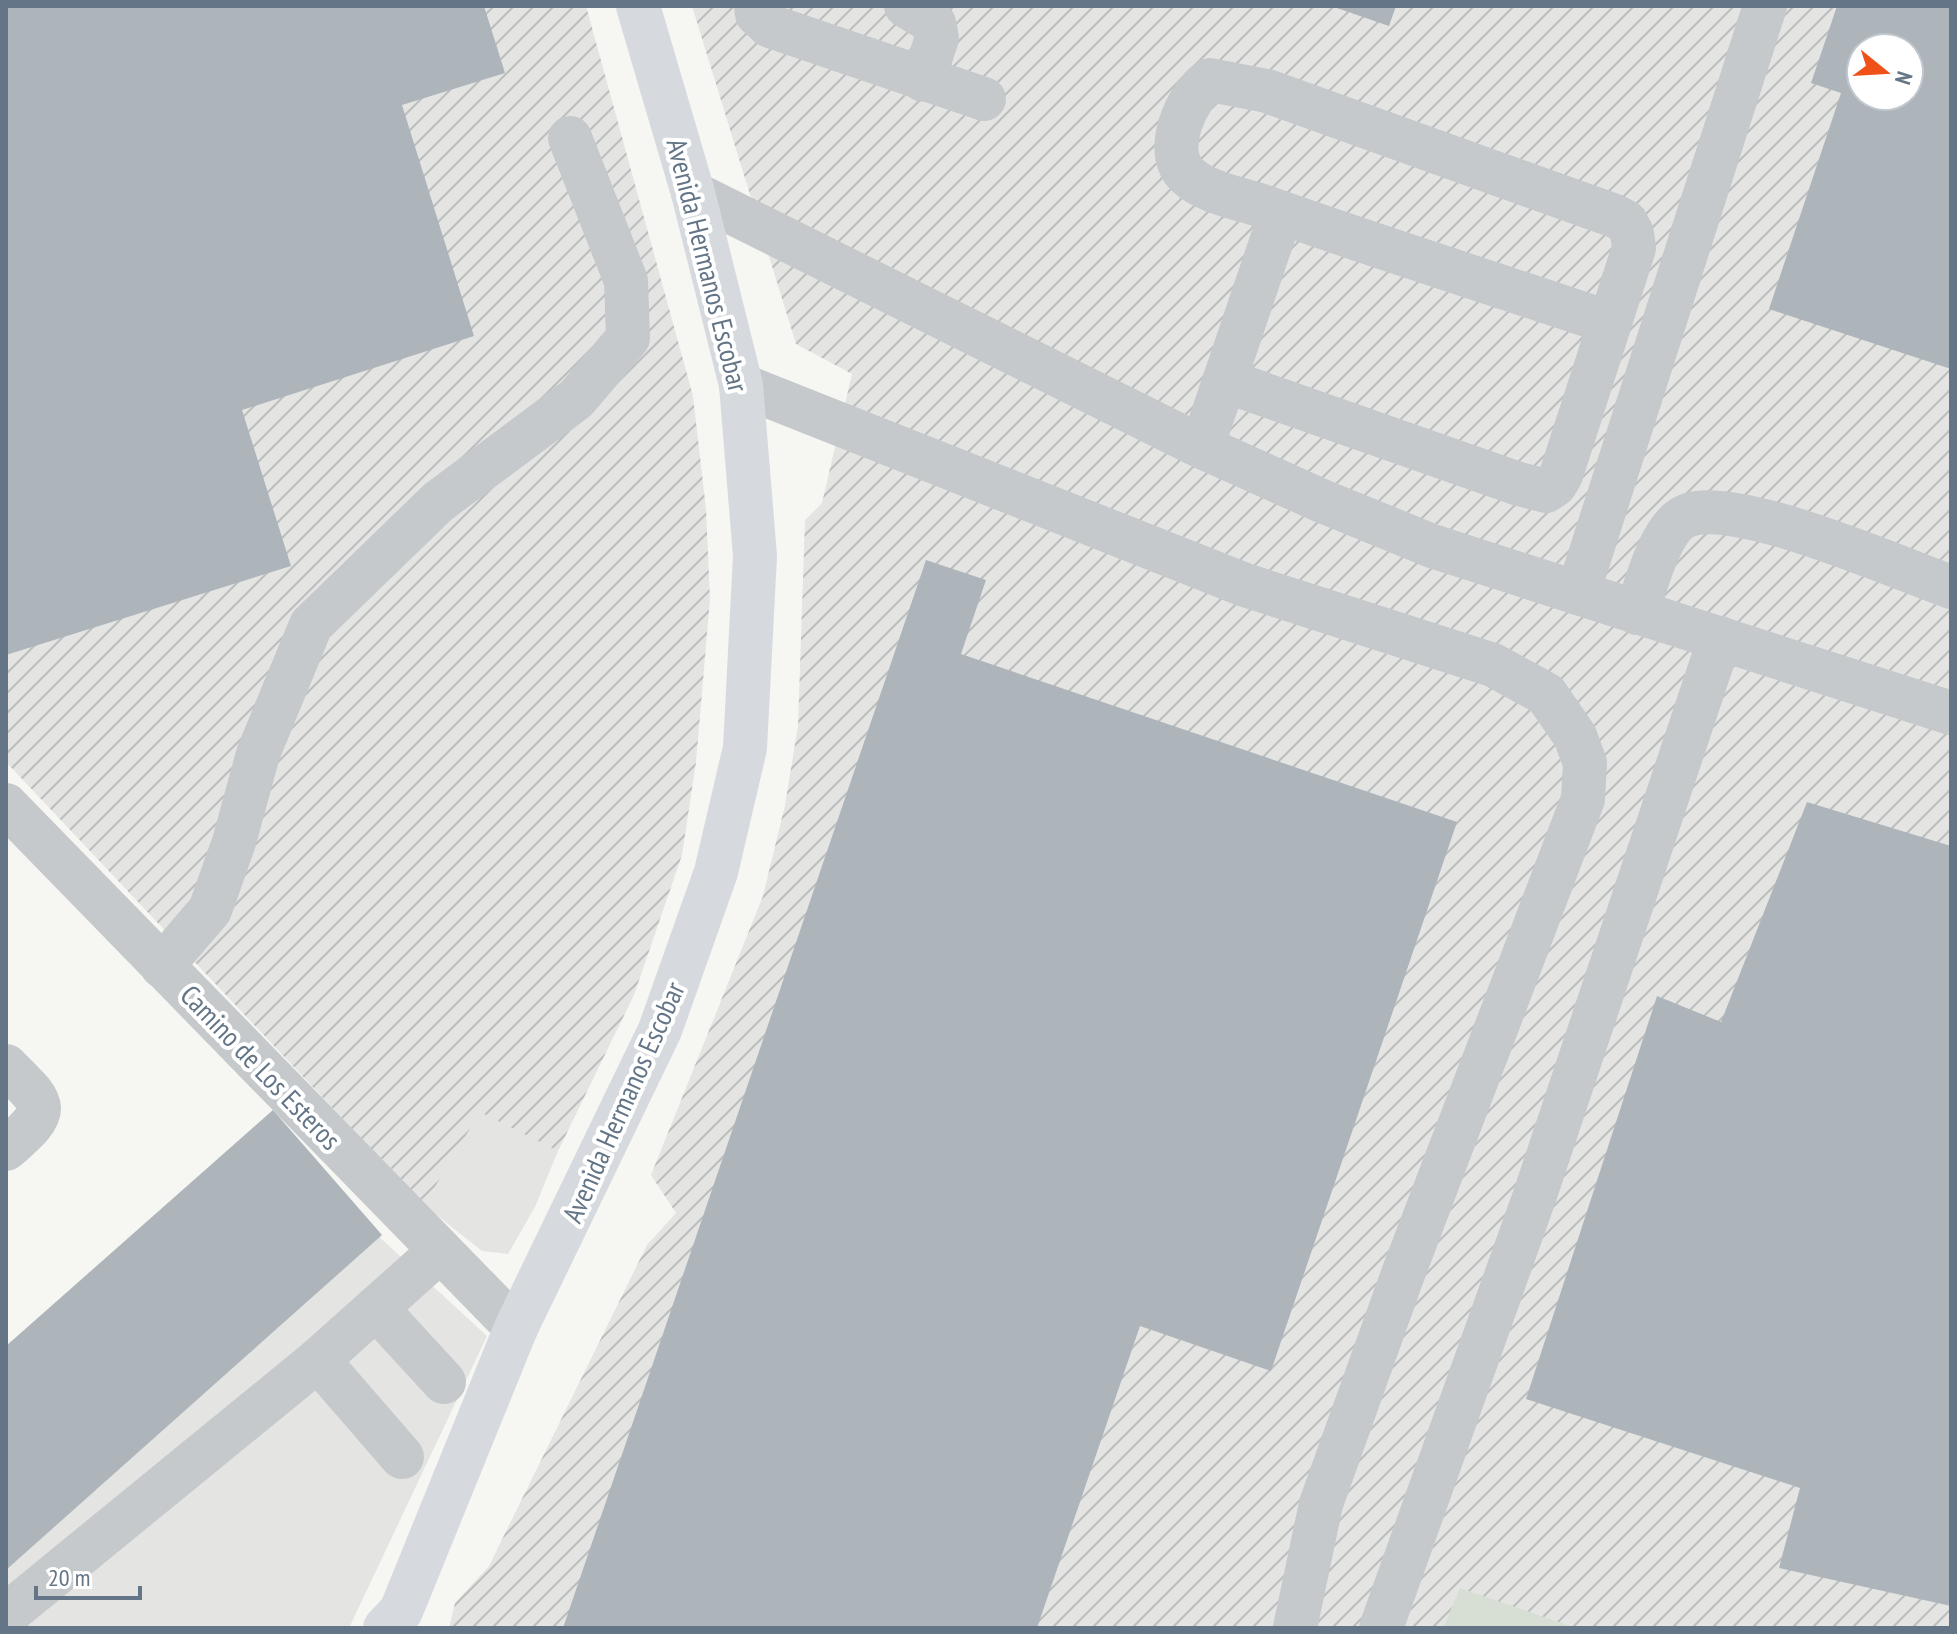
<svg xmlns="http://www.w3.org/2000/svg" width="1957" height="1634" font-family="'PT Sans Narrow',sans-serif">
	<defs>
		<pattern id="industrial-furrows" width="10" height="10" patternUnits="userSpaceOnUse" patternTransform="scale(2)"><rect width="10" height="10" fill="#e4e5e3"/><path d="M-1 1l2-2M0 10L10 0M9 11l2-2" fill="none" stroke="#bcbebe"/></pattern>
	</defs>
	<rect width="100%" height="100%" fill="#f6f6f2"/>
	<g fill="#e4e5e3">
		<polygon points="480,1111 558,1151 535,1207 508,1254 482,1251 424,1205"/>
		<polygon points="263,1130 487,1336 349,1628 6,1628 6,1346"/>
	</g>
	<g fill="url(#industrial-furrows)" fill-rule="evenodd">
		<polygon points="6,6 586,6 693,396 706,509 710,599 696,762 682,855 634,995 558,1151 480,1112 424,1205 6,762"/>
		<path d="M692,6H1951V1628H1576L1460,1589L1443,1628H449L455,1603L489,1566L647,1245L676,1213L651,1175L763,896L785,805L798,726L805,520L822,503L852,374L796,344ZM1861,48H1909V96H1861Z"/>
	</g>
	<polygon fill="#d7ded3" points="1460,1588 1576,1628 1443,1628"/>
	<g fill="#adb5bb" fill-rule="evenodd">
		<polygon points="6,6 484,6 505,73 402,105 474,336 242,410 291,566 6,655"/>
		<polygon points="1331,6 1396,6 1389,26"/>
		<path d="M1837,6H1951V369L1769,309L1841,93L1811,83ZM1861,48H1909V96H1861Z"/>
		<polygon points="926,560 986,580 961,654 1457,822 1271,1371 1140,1326 1037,1628 563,1628"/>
		<polygon points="1807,802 1951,846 1951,1606 1779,1568 1800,1488 1526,1399 1657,996 1721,1022"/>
		<polygon points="273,1110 382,1235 6,1570 6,1346"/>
	</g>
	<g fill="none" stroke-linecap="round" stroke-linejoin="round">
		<g stroke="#c5c9cc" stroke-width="44">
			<polyline points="756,6 757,14 770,26 984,99"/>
			<polyline points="906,6 934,23 937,38 923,80"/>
			<polyline points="693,193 1202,447 1322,501 1432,546 1951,713"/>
			<path d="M1226,381L1519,484L1546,491L1555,485L1561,475L1634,248L1632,233L1626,222L1615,216L1267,91L1210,80C1186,96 1162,151 1187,175C1205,193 1243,199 1265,207C1380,248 1496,284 1610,323"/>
			<polyline points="741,385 1245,585 1493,665 1546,694 1575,736 1585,763 1583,799 1403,1274 1321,1504 1295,1628"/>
			<polyline points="1202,447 1281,213"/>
			<polyline points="1578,593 1765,6"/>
			<path d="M1637,613C1645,588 1660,527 1686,516C1733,495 1898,568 1951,587"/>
			<polyline points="6,805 516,1328"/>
			<polyline points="162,966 210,910 234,842 258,754 311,625 438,502 576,399 628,338 626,281 570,138"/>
			<path d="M6,1066C48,1107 52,1109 6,1149"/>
			<polyline points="376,1308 444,1382"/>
			<polyline points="318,1360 402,1457"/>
			<polyline points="6,1615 318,1360 440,1251"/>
			<polyline points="1381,1628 1535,1195 1720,638"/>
		</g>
		<polyline stroke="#d6dadf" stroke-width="44" points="385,1628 401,1611 516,1328 660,1030 716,872 745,748 755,556 741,385 693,193 638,6"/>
	</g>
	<g text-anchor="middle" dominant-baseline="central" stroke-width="8" stroke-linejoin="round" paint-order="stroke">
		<g font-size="28" fill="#637586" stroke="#fff">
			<text transform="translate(708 265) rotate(76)">Avenida Hermanos Escobar</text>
			<text transform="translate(261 1067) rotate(46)">Camino de Los Esteros</text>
			<text transform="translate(623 1102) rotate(-66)">Avenida Hermanos Escobar</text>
		</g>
	</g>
	<rect width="1957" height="1634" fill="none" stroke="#637586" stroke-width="16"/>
	<g transform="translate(1885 72) rotate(108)"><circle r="38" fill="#ffffff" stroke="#c1c8cf" stroke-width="2"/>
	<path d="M0-6L14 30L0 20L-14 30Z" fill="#f05118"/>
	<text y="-12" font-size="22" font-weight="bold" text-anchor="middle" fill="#637586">N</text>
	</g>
	<path d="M36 1586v12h104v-12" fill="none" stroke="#637586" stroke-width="4"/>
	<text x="48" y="1586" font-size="24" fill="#637586" stroke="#ffffff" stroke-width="6" paint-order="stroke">20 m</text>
</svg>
